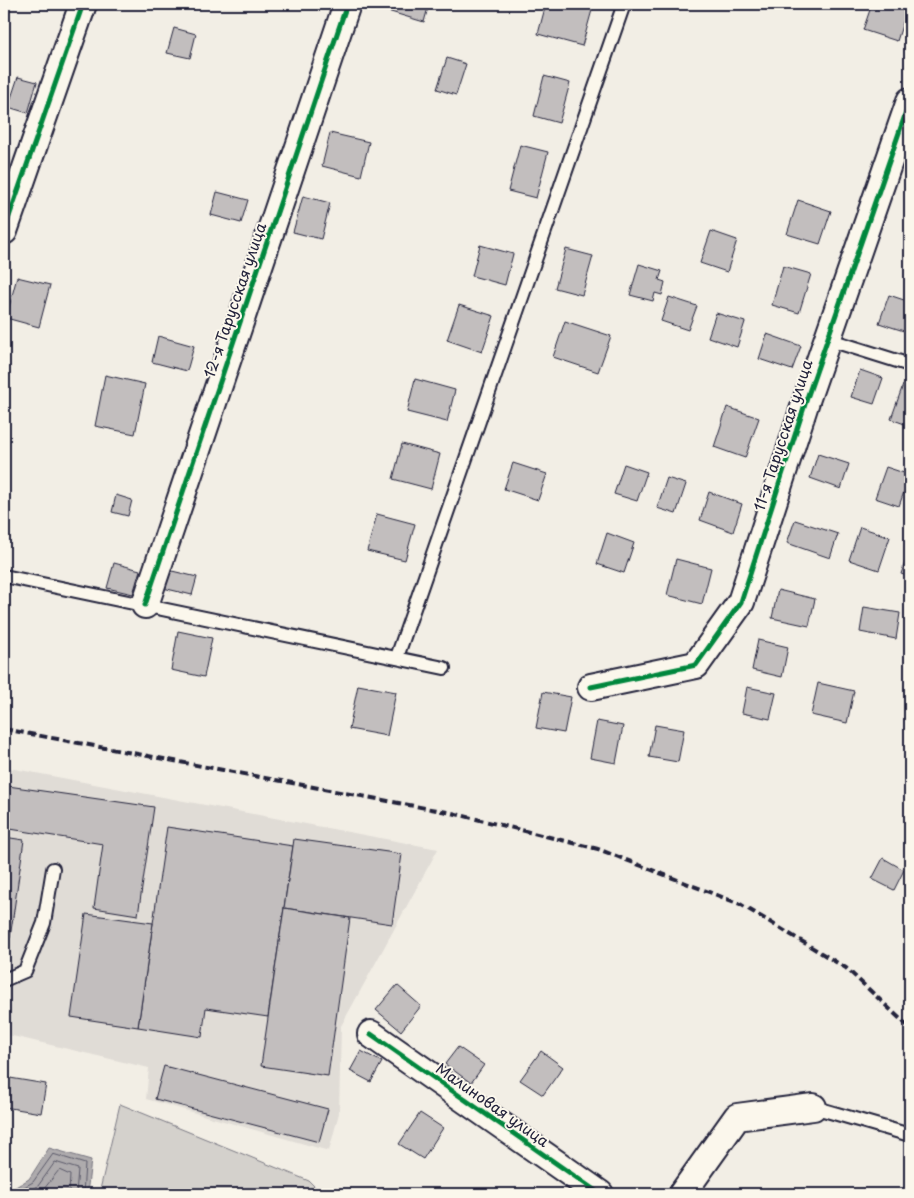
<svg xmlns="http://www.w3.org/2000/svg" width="914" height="1198" font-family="'Playpen Sans',sans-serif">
	<rect width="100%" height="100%" fill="#f2eee5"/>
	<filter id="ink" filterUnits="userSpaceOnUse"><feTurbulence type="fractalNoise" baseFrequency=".02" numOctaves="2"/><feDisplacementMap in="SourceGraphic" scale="10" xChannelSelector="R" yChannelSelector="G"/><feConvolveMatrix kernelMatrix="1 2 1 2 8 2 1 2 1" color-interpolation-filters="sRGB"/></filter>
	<g filter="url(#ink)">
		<polygon fill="#e0dcd6" points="4,767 438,849 341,1026 339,1113 329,1151 146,1099 149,1068 4,1034"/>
		<polygon fill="#d4d1cc" stroke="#7b7a84" points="120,1104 309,1181 322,1194 99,1194"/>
		<polygon fill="#aeabad" stroke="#76747f" points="49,1148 91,1160 87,1194 4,1194 29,1179"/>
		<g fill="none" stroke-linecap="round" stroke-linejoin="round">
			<g stroke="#5a5969" stroke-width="1">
				<polyline points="12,1194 33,1182 53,1154 85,1164 83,1194"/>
				<polyline points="25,1194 38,1186 55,1162 78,1169 76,1194"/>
				<polyline points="40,1194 59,1170 70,1175 69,1194"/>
			</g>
		</g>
		<g fill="#c2bebe" stroke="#22223b">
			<polygon points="385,4 429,4 424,22 384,10"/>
			<polygon points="546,4 570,4 592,10 582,46 538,34"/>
			<polygon points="872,4 888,4 907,10 897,41 863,30"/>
			<polygon points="174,28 196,34 190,58 167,53"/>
			<polygon points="447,58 466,64 456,95 437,89"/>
			<polygon points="544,76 570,83 559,123 534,116"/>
			<polygon points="18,77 37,82 28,113 8,107"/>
			<polygon points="330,133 369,142 361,176 322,166"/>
			<polygon points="520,145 548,152 536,198 508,191"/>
			<polygon points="217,192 248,200 241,223 211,215"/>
			<polygon points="303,196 330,203 321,239 293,232"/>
			<polygon points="798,200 831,211 820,244 787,234"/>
			<polygon points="711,231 737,240 727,272 700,263"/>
			<polygon points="480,245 513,254 505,285 472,276"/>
			<polygon points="566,249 593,256 582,295 555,288"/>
			<polygon points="639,264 662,271 659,280 665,282 662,295 655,293 653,301 630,295"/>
			<polygon points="783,266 811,274 799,313 772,305"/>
			<polygon points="17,277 50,285 39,327 6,318"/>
			<polygon points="889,295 910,302 910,333 879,323"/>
			<polygon points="669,297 697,306 688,330 661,321"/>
			<polygon points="459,305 494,316 482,352 447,340"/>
			<polygon points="716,313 745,322 737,347 708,337"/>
			<polygon points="565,321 611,336 598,372 553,357"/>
			<polygon points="767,334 801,346 792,370 759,359"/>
			<polygon points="158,336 194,346 187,371 152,362"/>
			<polygon points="860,370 883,378 874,404 851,397"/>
			<polygon points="105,375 145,384 135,434 95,426"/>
			<polygon points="415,379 455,390 447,422 407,412"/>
			<polygon points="903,385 910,388 910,426 891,419"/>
			<polygon points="727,407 759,418 745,458 714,447"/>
			<polygon points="402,444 440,454 431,489 393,479"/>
			<polygon points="818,454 849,464 841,489 810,478"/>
			<polygon points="513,463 547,474 538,500 504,489"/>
			<polygon points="624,464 647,472 637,501 614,494"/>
			<polygon points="886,467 910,475 899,506 875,498"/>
			<polygon points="667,478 686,484 676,514 657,508"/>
			<polygon points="709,492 742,504 733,532 700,520"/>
			<polygon points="116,495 132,500 128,516 112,512"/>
			<polygon points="377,514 415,524 405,560 367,551"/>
			<polygon points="795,520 838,534 830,558 787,543"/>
			<polygon points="860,527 890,537 879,570 849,560"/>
			<polygon points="607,533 634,543 624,573 597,564"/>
			<polygon points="910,548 910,577 901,574"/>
			<polygon points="676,559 711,568 702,604 667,595"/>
			<polygon points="114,563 140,570 133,594 107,588"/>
			<polygon points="168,570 197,577 192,595 163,588"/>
			<polygon points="778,590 815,599 809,626 772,618"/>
			<polygon points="864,607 900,613 896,639 860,632"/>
			<polygon points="178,631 212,638 204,677 171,670"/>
			<polygon points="758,640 788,647 782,677 752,670"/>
			<polygon points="818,683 854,691 847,723 811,715"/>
			<polygon points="358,685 396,692 387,736 349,729"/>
			<polygon points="747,687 776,693 770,719 742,713"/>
			<polygon points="543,692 571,697 564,733 536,728"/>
			<polygon points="597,721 623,726 616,763 590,758"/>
			<polygon points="655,725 684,730 678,762 649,757"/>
			<polygon points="8,786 154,807 138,915 94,908 103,844 4,828"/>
			<polygon points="167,827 293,846 268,1017 206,1008 202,1037 138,1027"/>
			<polygon points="4,837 24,840 10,938 4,937"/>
			<polygon points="294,839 402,854 392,924 284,908"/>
			<polygon points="883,858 904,870 894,890 872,879"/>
			<polygon points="284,908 350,918 328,1076 261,1066"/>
			<polygon points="86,914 153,923 138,1027 71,1017"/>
			<polygon points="397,985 421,1006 401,1031 376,1010"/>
			<polygon points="458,1047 484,1065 471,1083 445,1064"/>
			<polygon points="361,1051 382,1062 371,1082 350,1071"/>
			<polygon points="541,1051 563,1067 543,1095 520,1080"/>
			<polygon points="164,1066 328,1109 319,1142 155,1099"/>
			<polygon points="4,1077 46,1084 41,1113 4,1107"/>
			<polygon points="420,1113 443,1128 423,1159 399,1144"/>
		</g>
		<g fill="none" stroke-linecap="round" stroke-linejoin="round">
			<g stroke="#22223b" stroke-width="16">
				<g id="lane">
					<polyline points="827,339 910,365"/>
					<polyline points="4,576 444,668"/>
					<polyline points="397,657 624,4"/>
					<polyline points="4,980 25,971 44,923 53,869"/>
					<polyline points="813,1107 910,1135"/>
				</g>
			</g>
			<g stroke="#22223b" stroke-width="30">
				<g id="street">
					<polyline points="4,231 83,4"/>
					<polyline points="145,605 347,4"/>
					<polyline points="591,687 696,665 741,602 807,398 910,101"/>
					<polyline points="371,1034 600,1194"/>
					<polyline points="682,1194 737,1117 813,1107"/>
				</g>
			</g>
			<use href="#lane" stroke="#fbf7ec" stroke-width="12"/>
			<use href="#street" stroke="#fbf7ec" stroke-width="26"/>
			<polyline stroke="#22223b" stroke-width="4" stroke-dasharray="8 4" stroke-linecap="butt" points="4,729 452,813 598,849 740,904 846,968 910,1028"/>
			<g stroke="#fbf7ec" stroke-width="8">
				<g id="cycleway">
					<polyline points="4,231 83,4"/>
					<polyline points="145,605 347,4"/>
					<polyline points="591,687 696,665 741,602 807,398 910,101"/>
					<polyline points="371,1034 600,1194"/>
				</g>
			</g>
			<use href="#cycleway" stroke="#00873e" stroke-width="5"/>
		</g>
	</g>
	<g text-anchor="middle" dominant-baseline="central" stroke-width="4" stroke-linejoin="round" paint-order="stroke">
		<g font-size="15" fill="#22223b" stroke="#fbf7ec">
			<text transform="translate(234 300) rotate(-71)">12-я Тарусская улица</text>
			<text transform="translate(782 435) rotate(-72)">11-я Тарусская улица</text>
			<text transform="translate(493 1104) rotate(35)">Малиновая улица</text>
		</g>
	</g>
	<rect width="914" height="1198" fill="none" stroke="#fbf7ec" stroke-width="20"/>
	<rect x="10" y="10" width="894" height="1178" fill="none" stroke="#22223b" stroke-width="2" filter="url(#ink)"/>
</svg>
